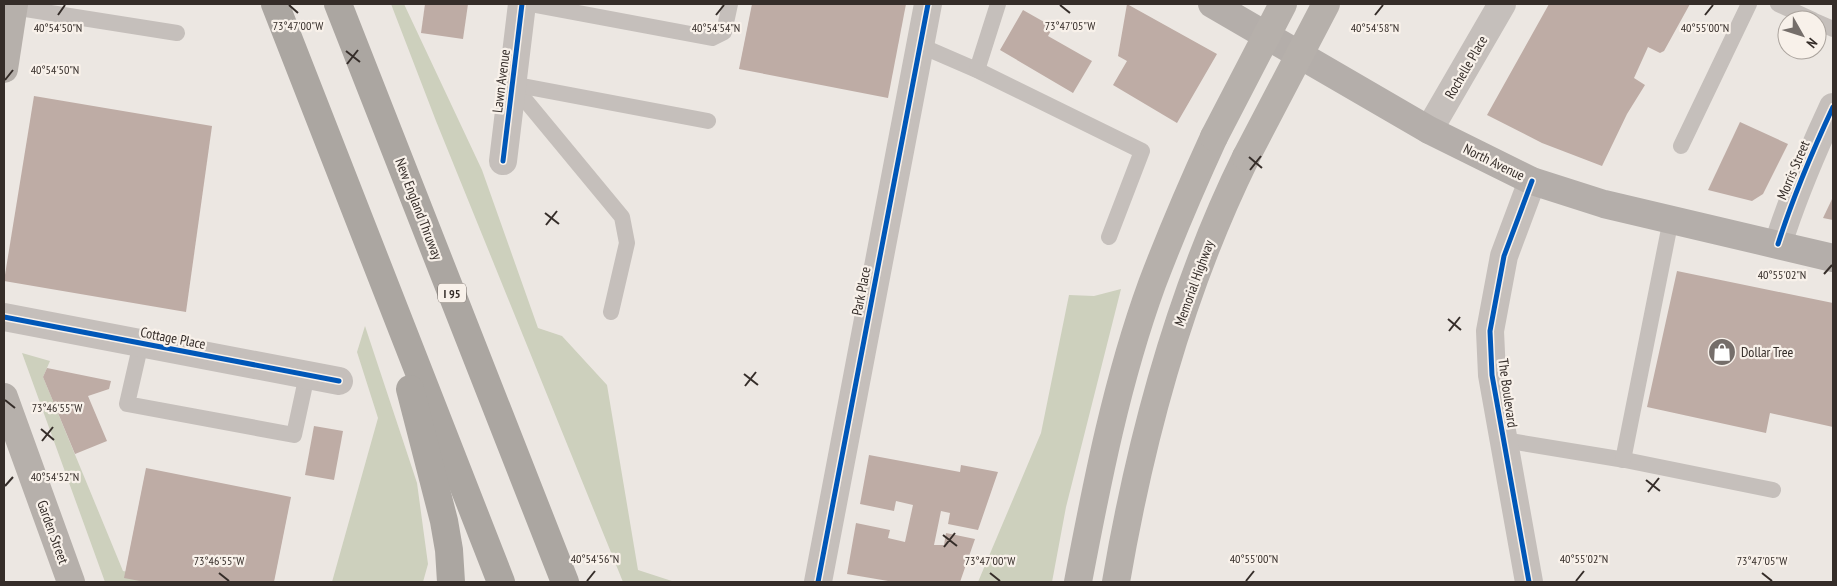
<svg xmlns="http://www.w3.org/2000/svg" width="1837" height="586" font-family="'PT Sans Narrow',sans-serif">
	<rect width="100%" height="100%" fill="#ece7e2"/>
	<g fill="#cdd0bd">
		<polygon points="391,4 404,4 482,170 538,328 562,336 607,385 638,570 675,582 623,582 436,121"/>
		<polygon points="1121,289 1066,507 1052,582 978,582 1041,433 1069,295 1094,296"/>
		<polygon points="365,326 417,483 428,564 423,582 332,582 378,418 357,352"/>
		<polygon points="22,353 50,361 43,377 123,571 182,582 105,582"/>
	</g>
	<g fill="#beaca5">
		<polygon points="425,4 468,4 463,39 421,33"/>
		<polygon points="752,4 906,4 888,98 739,69"/>
		<polygon points="1127,4 1217,54 1177,123 1113,85 1127,61 1118,56"/>
		<polygon points="1549,4 1690,4 1664,51 1660,53 1648,47 1634,78 1645,85 1627,114 1602,166 1542,143 1487,115"/>
		<polygon points="1023,10 1053,27 1048,36 1092,61 1073,93 1000,50"/>
		<polygon points="34,96 212,126 186,312 4,281"/>
		<polygon points="1740,122 1788,144 1763,194 1752,201 1708,190"/>
		<polygon points="1833,197 1833,220 1823,218"/>
		<polygon points="1677,271 1833,303 1833,427 1770,413 1766,433 1647,407"/>
		<polygon points="47,368 111,381 109,389 88,396 107,441 75,454 43,377"/>
		<polygon points="314,426 343,431 334,480 305,475"/>
		<polygon points="869,455 960,472 961,465 998,472 978,530 948,524 950,513 941,511 934,545 944,545 946,533 975,539 960,582 894,582 847,574 856,523 890,530 888,538 905,542 913,505 896,501 894,511 860,504"/>
		<polygon points="146,468 291,497 274,582 145,582 124,578"/>
	</g>
	<g fill="none" stroke-linecap="round" stroke-linejoin="round">
		<g stroke="#c5bfbb" stroke-width="16">
			<polyline points="530,4 712,38 724,32 730,4"/>
			<polyline points="1778,4 1813,20"/>
			<polyline points="13,7 177,33"/>
			<polyline points="1817,22 1833,29"/>
			<polyline points="919,45 979,71 1142,151 1109,237"/>
			<polyline points="977,70 998,4"/>
			<polyline points="512,84 622,217 627,243 611,312"/>
			<polyline points="512,84 708,121"/>
			<polyline points="1681,146 1749,4"/>
			<polyline points="141,343 127,404 294,435 307,375"/>
			<polyline points="1504,440 1625,460 1773,490"/>
			<polyline points="1623,460 1671,219"/>
		</g>
		<g stroke="#c5bfbb" stroke-width="28">
			<polyline points="1429,130 1502,4"/>
			<polyline points="503,161 522,4"/>
			<path d="M1778,244C1793,197 1812,152 1833,107"/>
			<polyline points="4,317 339,381"/>
			<polyline points="818,582 928,4"/>
			<polyline points="1529,582 1492,375 1490,331 1504,256 1532,181"/>
		</g>
		<g stroke="#b6b0ab" stroke-width="28">
			<polyline points="4,69 14,4"/>
			<polyline points="4,397 71,582"/>
			<path d="M1078,582C1097,482 1117,380 1152,284C1171,234 1192,185 1214,137"/>
			<path d="M1116,582C1141,436 1180,291 1246,157"/>
		</g>
		<polyline stroke="#b4aeaa" stroke-width="28" points="1212,4 1429,130 1532,181 1604,204 1833,258"/>
		<g stroke="#aba6a1" stroke-width="28">
			<polyline points="275,4 501,582"/>
			<polyline points="338,4 565,582"/>
			<polyline points="410,389 444,521 449,550 451,582"/>
		</g>
		<g stroke="#b6b0ab" stroke-width="28">
			<polyline points="1214,137 1283,4"/>
			<polyline points="1246,157 1326,4"/>
		</g>
		<g stroke="#f8f1ea" stroke-width="8">
			<g id="cycleway">
				<polyline points="503,161 522,4"/>
				<path d="M1778,244C1793,197 1812,152 1833,107"/>
				<polyline points="4,317 339,381"/>
				<polyline points="818,582 928,4"/>
				<polyline points="1529,582 1492,375 1490,331 1504,256 1532,181"/>
			</g>
		</g>
		<use href="#cycleway" stroke="#0057b8" stroke-width="5"/>
	</g>
	<path fill="none" stroke="#352d29" stroke-width="2" d="M289,5L298,13M1060,5L1070,13M58,15L65,5M716,15L724,5M1375,15L1383,5M1705,15L1713,5M346,51L360,62M347,64L358,50M5,80L13,70M1249,157L1262,168M1250,170L1261,156M545,213L559,224M546,225L557,211M1824,274L1832,265M1448,319L1461,330M1449,331L1460,317M744,374L758,385M745,386L756,372M5,400L15,408M41,429L54,440M42,441L53,427M1646,480L1660,491M5,486L13,477M1648,492L1659,478M943,535L957,546M944,547L955,533M219,573L229,581M990,573L1000,581M1762,573L1772,581M587,581L595,571M1246,581L1254,571M1576,581L1584,571"/>
	<defs>
		<g id="shop-disc" transform="scale(1.4375)"><circle r="9.5" fill="#756e6a" stroke="#f8f1ea"/><path d="M-5-2.5h2.3a2.7 3.5 0 0 1 5.4 0H5L5.5 6h-11ZM-1.5-2.5h3a1.5 2.3 0 0 0-3 0Z" fill="#fff"/></g>
	</defs>
	<g fill-rule="evenodd">
		<use href="#shop-disc" x="1722" y="352"/>
	</g>
	<g text-anchor="middle" dominant-baseline="central" stroke-width="4.5" stroke-linejoin="round" paint-order="stroke">
		<rect fill="#f8f1ea" stroke="#706863" stroke-width="1" x="438" y="283.5" width="28" height="19" rx="4"/>
		<g font-size="12" font-weight="bold" fill="#352d29">
			<text x="452" y="293">I 95</text>
		</g>
		<g font-size="14" fill="#352d29" stroke="#f8f1ea">
			<text transform="translate(1466 67) rotate(-60)">Rochelle Place</text>
			<text transform="translate(501 81) rotate(-83)">Lawn Avenue</text>
			<text transform="translate(1494 162) rotate(26)">North Avenue</text>
			<text transform="translate(1793 170) rotate(-67)">Morris Street</text>
			<text transform="translate(419 209) rotate(69)">New England Thruway</text>
			<text transform="translate(1194 283) rotate(-70)">Memorial Highway</text>
			<text transform="translate(861 291) rotate(-79)">Park Place</text>
			<text transform="translate(173 338) rotate(11)">Cottage Place</text>
			<text transform="translate(1508 393) rotate(82)">The Boulevard</text>
			<text transform="translate(53 532) rotate(70)">Garden Street</text>
		</g>
		<g font-size="14" fill="#352d29" stroke="#f8f1ea" text-anchor="start">
			<text x="1741" y="352">Dollar Tree</text>
		</g>
	</g>
	<g font-size="12" text-anchor="middle" fill="#352d29" stroke="#f8f1ea" stroke-width="4.5" stroke-linejoin="round" paint-order="stroke">
		<text x="298" y="30">73°47'00"W</text>
		<text x="1070" y="30">73°47'05"W</text>
		<text x="58" y="32">40°54'50"N</text>
		<text x="716" y="32">40°54'54"N</text>
		<text x="1375" y="32">40°54'58"N</text>
		<text x="1705" y="32">40°55'00"N</text>
		<text x="55" y="74">40°54'50"N</text>
		<text x="1782" y="279">40°55'02"N</text>
		<text x="57" y="412">73°46'55"W</text>
		<text x="55" y="481">40°54'52"N</text>
		<text x="595" y="563">40°54'56"N</text>
		<text x="1254" y="563">40°55'00"N</text>
		<text x="1584" y="563">40°55'02"N</text>
		<text x="219" y="565">73°46'55"W</text>
		<text x="990" y="565">73°47'00"W</text>
		<text x="1762" y="565">73°47'05"W</text>
	</g>
	<rect width="1837" height="586" fill="none" stroke="#352d29" stroke-width="10"/>
	<g transform="translate(1802 35) rotate(129)"><circle r="24" fill="#f8f1ea" stroke="#aaa39d"/>
	<path d="M0-4L9 19L0 12L-9 19Z" fill="#756e6a"/>
	<text y="-8" font-size="14" font-weight="bold" text-anchor="middle" fill="#352d29">N</text>
	</g>
</svg>
